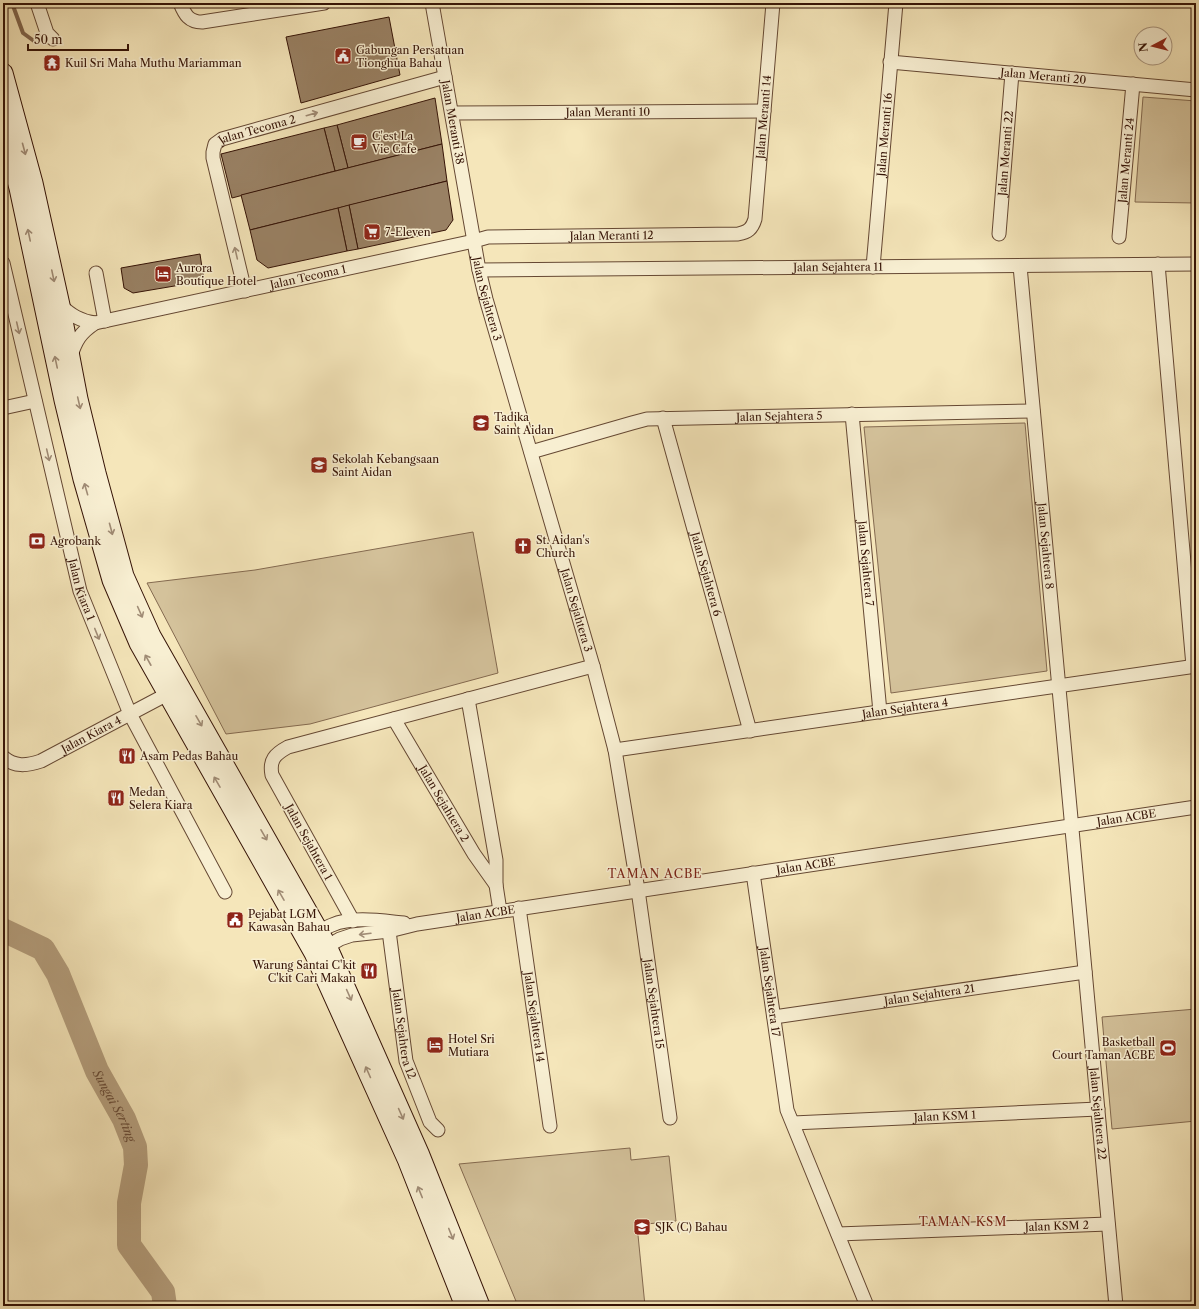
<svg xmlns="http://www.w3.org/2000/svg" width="1199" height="1309" font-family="'Libre Caslon Text',serif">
	<rect width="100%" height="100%" fill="#f5e6ba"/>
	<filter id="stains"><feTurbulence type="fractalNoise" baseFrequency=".005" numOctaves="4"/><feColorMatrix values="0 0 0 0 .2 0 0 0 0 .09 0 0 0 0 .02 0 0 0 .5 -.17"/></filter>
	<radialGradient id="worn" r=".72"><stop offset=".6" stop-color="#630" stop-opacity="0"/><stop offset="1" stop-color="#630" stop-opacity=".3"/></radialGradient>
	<g fill="#d4c29b" stroke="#846a50">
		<polygon points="1143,97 1196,101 1196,203 1135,202"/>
		<polygon points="1025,423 1047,671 891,693 864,427"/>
		<polygon points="473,532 498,673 310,724 226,734 147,583 255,570"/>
		<polygon points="1196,1009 1196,1121 1112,1129 1102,1017"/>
		<polygon points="630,1148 631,1160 669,1156 676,1221 637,1225 645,1306 518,1306 459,1164"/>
	</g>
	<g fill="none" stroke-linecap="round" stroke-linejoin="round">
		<polyline stroke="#81664d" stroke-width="4" points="12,3 23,33 34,41"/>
		<path stroke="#b49e7d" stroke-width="24" id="s1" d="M3,930L43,949L58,974L97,1071L124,1119L135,1147L136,1165L129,1203V1245L163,1292L165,1306"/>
	</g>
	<g fill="#998164" stroke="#351306">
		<polygon points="389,17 400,75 301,103 286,37"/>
		<polygon points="435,98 442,144 348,168 337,125"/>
		<polygon points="337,125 348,168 335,171 324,128"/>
		<polygon points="324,128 335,171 232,198 221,154"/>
		<polygon points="442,144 447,181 250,230 241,195"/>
		<polygon points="447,181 453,220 446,230 358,249 349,205"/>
		<polygon points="349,205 358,249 347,251 338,208"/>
		<polygon points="338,208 347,251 268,268 257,260 250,230"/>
		<polygon points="200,254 204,281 133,293 124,288 121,268"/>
	</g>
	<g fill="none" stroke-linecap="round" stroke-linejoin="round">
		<g stroke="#654833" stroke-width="15">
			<g id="street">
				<polyline points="37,3 47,33 53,39"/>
				<path d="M180,3C185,15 189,22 202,22L324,3"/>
				<path id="s2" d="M432,3L479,270L486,299L593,666L615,750L638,890L670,1118"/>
				<path id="s3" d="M890,62L1196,90"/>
				<path id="s4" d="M452,113L764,111"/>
				<path id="s5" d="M999,234L1012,73"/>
				<path id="s6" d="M1119,237L1133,84"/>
				<path id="s7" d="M3,263L80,591L130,714L225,892"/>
				<polyline points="1158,264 1193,666"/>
				<path id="s8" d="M1020,266L1116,1306"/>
				<path id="s9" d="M873,267L896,3"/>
				<path id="s10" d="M479,270L1196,264"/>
				<polyline points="96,273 105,321"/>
				<path id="s11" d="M245,291L213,158V152L215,144L222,139L445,77"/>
				<path id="s12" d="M60,305C71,315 80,321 95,323L474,241L488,237L738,234C748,232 752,229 755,219L773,3"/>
				<path d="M70,358C76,340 80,333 95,323"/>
				<polyline points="3,408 35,401"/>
				<path id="s13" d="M852,414L880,712"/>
				<path id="s14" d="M663,418L750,731"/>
				<path id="s15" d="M531,452L632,423L647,419L1033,411"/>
				<polyline points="468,699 496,860 496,885 500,911"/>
				<path id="s16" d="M394,719L474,854L496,885"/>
				<path id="s17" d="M615,750L1196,666"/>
				<path id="s18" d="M3,757C15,767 26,766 41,761L175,690"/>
				<path id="s19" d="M753,873L787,1110L867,1306"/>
				<path id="s20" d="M519,908L550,1126"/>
				<path d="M353,921L272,775C269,760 275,754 288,747L593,666"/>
				<path id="s21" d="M389,931L406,1061L430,1122L438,1130"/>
				<path d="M313,935C319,932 326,927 332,925C352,916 383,921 404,923"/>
				<path id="s22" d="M321,950L340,939L352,935L389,931L417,924L1196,807"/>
				<path id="s23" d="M774,1017L1085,972"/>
				<path id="s24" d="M793,1123L1098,1109"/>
				<path id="s25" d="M838,1234L1108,1224"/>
			</g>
		</g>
		<g stroke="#351306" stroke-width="21">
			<g id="secondary">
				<polyline points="3,73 33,183 60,305 78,399 96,473 124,576 151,636 327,946 419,1153 480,1306"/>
				<polyline points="3,131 19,188 64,400 83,479 112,580 139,643 314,953 407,1159 465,1306"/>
			</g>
		</g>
		<use href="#street" stroke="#f8efd2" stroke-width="13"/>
		<use href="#secondary" stroke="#f8efd2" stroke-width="19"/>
	</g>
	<defs><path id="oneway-shaft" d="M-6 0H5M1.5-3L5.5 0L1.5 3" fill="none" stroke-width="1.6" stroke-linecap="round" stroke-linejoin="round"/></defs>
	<g stroke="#a08c76">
		<use href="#oneway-shaft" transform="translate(312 114) rotate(-16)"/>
		<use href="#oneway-shaft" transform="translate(24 149) rotate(75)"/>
		<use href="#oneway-shaft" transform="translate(29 235) rotate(-102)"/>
		<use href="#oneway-shaft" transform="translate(236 253) rotate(-103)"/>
		<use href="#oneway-shaft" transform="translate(53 276) rotate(78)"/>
		<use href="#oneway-shaft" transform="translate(18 328) rotate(77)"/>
		<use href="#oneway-shaft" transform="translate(56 362) rotate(-102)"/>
		<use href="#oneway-shaft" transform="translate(79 403) rotate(77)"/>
		<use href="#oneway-shaft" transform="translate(48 455) rotate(77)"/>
		<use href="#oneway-shaft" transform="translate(86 489) rotate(-106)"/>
		<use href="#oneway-shaft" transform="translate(111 529) rotate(75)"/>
		<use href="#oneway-shaft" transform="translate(140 612) rotate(66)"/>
		<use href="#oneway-shaft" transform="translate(97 634) rotate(68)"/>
		<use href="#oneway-shaft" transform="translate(148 660) rotate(-119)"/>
		<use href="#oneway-shaft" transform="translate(199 721) rotate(60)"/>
		<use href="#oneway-shaft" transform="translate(217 782) rotate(-120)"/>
		<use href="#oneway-shaft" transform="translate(264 835) rotate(60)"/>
		<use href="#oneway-shaft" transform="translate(281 895) rotate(-120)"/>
		<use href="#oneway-shaft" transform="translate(365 934) rotate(173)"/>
		<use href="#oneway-shaft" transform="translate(349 995) rotate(66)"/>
		<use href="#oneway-shaft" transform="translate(368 1072) rotate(-114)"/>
		<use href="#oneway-shaft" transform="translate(401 1114) rotate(66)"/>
		<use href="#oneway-shaft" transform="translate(420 1192) rotate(-112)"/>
		<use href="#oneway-shaft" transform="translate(451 1234) rotate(68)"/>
	</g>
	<defs>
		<g id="civic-square" transform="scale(0.9)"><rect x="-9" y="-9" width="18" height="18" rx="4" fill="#8f2418" stroke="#f8efd2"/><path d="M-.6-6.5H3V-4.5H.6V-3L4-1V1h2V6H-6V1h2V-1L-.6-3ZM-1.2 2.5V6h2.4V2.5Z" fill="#fff"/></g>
		<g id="temple-square" transform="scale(0.9)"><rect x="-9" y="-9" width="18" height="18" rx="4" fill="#8f2418" stroke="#f8efd2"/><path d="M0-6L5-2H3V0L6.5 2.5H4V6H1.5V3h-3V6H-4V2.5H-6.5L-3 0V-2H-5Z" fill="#fff"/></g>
		<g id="cafe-square" transform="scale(0.9)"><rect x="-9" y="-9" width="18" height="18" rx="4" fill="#8f2418" stroke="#f8efd2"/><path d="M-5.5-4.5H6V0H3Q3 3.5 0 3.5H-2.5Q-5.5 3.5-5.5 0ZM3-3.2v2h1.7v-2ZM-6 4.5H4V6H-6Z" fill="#fff"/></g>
		<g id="supermarket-square" transform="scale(0.9)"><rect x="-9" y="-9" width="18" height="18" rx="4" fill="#8f2418" stroke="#f8efd2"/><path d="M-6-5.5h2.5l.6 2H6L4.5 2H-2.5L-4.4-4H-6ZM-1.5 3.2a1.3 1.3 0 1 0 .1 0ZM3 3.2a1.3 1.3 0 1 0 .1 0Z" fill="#fff"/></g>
		<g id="hotel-square" transform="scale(0.9)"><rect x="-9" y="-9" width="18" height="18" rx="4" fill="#8f2418" stroke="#f8efd2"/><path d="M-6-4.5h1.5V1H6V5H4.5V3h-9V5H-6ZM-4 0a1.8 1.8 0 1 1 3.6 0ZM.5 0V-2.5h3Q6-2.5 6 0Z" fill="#fff"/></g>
		<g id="school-square" transform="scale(0.9)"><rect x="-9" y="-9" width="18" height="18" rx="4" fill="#8f2418" stroke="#f8efd2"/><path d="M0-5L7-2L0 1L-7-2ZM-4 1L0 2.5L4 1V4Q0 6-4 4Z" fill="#fff"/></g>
		<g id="bank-square" transform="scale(0.9)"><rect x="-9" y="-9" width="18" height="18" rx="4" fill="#8f2418" stroke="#f8efd2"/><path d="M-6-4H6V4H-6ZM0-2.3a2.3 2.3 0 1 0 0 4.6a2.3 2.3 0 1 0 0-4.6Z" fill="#fff"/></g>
		<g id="church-square" transform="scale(0.9)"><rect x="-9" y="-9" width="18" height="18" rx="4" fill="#8f2418" stroke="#f8efd2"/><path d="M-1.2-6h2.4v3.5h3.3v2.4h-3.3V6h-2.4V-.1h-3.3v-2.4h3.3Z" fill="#fff"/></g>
		<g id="restaurant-square" transform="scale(0.9)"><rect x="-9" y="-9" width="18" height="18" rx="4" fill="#8f2418" stroke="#f8efd2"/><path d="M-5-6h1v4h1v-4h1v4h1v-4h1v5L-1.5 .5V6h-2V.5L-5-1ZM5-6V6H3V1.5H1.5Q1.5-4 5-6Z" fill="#fff"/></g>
		<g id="stadium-square" transform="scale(0.9)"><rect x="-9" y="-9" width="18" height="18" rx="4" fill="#8f2418" stroke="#f8efd2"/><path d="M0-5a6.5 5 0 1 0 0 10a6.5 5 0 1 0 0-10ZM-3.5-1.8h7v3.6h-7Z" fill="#fff"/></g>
	</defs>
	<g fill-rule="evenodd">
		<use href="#civic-square" x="343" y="56"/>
		<use href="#temple-square" x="52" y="63"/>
		<use href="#cafe-square" x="359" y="142"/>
		<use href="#supermarket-square" x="372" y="232"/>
		<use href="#hotel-square" x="163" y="274"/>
		<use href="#school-square" x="481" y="423"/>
		<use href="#school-square" x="319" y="465"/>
		<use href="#bank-square" x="37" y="541"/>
		<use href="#church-square" x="523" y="546"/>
		<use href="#restaurant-square" x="127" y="756"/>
		<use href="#restaurant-square" x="116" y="798"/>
		<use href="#civic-square" x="235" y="920"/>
		<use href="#restaurant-square" x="369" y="971"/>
		<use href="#hotel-square" x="435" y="1045"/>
		<use href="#stadium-square" x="1168" y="1048"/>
		<use href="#school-square" x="642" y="1227"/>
	</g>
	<g text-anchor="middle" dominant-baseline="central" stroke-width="3" stroke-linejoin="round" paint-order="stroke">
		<g font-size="11" fill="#351306" stroke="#f8efd2" text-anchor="start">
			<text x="356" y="50">Gabungan Persatuan<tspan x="356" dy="13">Tionghua Bahau</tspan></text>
			<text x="65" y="63">Kuil Sri Maha Muthu Mariamman</text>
			<text x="372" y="136">C'est La<tspan x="372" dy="13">Vie Cafe</tspan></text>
			<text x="385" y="232">7-Eleven</text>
			<text x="176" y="268">Aurora<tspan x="176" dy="13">Boutique Hotel</tspan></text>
			<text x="494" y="417">Tadika<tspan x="494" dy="13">Saint Aidan</tspan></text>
			<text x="332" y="459">Sekolah Kebangsaan<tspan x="332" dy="13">Saint Aidan</tspan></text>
			<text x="536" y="540">St. Aidan's<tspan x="536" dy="13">Church</tspan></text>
			<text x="50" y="541">Agrobank</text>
			<text x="140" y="756">Asam Pedas Bahau</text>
			<text x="129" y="792">Medan<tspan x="129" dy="13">Selera Kiara</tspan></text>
			<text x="248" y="914">Pejabat LGM<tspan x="248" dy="13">Kawasan Bahau</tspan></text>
			<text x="356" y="965" text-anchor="end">Warung Santai C'kit<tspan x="356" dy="13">C'kit Cari Makan</tspan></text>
			<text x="448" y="1039">Hotel Sri<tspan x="448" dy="13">Mutiara</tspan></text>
			<text x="1155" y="1042" text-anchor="end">Basketball<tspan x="1155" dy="13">Court Taman ACBE</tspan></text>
			<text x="655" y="1227">SJK (C) Bahau</text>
		</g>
		<g font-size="11" fill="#351306" stroke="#f8efd2">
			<text stroke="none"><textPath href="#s3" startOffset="154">Jalan Meranti 20</textPath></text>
			<text stroke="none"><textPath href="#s4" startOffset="156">Jalan Meranti 10</textPath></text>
			<text stroke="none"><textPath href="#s12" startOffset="819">Jalan Meranti 14</textPath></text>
			<text stroke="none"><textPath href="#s2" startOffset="121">Jalan Meranti 38</textPath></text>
			<text stroke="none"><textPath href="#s11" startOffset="196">Jalan Tecoma 2</textPath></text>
			<text stroke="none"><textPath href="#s9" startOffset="133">Jalan Meranti 16</textPath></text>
			<text stroke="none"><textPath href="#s5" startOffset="81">Jalan Meranti 22</textPath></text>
			<text stroke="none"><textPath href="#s6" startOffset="77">Jalan Meranti 24</textPath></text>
			<text stroke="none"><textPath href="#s12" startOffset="566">Jalan Meranti 12</textPath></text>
			<text stroke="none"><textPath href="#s10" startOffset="359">Jalan Sejahtera 11</textPath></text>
			<text stroke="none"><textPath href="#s12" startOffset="258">Jalan Tecoma 1</textPath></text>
			<text stroke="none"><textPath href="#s2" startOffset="301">Jalan Sejahtera 3</textPath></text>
			<text stroke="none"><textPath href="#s15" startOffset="253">Jalan Sejahtera 5</textPath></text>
			<text stroke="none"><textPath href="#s8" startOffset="281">Jalan Sejahtera 8</textPath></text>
			<text stroke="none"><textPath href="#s13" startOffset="150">Jalan Sejahtera 7</textPath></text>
			<text stroke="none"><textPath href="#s14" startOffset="162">Jalan Sejahtera 6</textPath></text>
			<text stroke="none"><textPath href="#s7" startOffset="336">Jalan Kiara 1</textPath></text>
			<text stroke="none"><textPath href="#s2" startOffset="625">Jalan Sejahtera 3</textPath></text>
			<text stroke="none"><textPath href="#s17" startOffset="293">Jalan Sejahtera 4</textPath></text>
			<text stroke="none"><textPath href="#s18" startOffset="97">Jalan Kiara 4</textPath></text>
			<text stroke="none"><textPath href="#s16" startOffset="98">Jalan Sejahtera 2</textPath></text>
			<text stroke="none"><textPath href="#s22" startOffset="818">Jalan ACBE</textPath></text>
			<text transform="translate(309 842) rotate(61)">Jalan Sejahtera 1</text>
			<text stroke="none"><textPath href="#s22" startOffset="494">Jalan ACBE</textPath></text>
			<text stroke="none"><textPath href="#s22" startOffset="170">Jalan ACBE</textPath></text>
			<text stroke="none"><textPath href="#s19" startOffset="120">Jalan Sejahtera 17</textPath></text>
			<text stroke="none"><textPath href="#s23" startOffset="157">Jalan Sejahtera 21</textPath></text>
			<text stroke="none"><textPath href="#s2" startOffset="1027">Jalan Sejahtera 15</textPath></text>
			<text stroke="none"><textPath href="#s20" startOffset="110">Jalan Sejahtera 14</textPath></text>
			<text stroke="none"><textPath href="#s21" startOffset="104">Jalan Sejahtera 12</textPath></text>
			<text stroke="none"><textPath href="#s8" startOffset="851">Jalan Sejahtera 22</textPath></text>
			<text stroke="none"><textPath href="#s24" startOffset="152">Jalan KSM 1</textPath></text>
			<text stroke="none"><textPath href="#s25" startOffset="219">Jalan KSM 2</textPath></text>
		</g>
		<g font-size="12" letter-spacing="1" fill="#7a1f14" stroke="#f8efd2">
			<text x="655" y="873">TAMAN ACBE</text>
			<text x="963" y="1221">TAMAN KSM</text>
		</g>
		<g font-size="12" font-style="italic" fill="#684b36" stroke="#f8efd2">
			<text stroke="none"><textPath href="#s1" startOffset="217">Sungai Serting</textPath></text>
		</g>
	</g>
	<rect width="1199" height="1309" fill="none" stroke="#f5e6ba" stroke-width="16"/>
	<rect x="4" y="4" width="1191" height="1301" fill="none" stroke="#351306" stroke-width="2"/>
	<rect x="8" y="8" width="1183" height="1293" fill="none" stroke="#351306"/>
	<g transform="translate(1153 46) rotate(263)"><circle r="19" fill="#f8efd2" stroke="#aa9780"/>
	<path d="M0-3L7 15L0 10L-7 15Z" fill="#8f2418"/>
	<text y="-6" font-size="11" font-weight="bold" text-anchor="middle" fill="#351306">N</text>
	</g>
	<path d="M28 44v6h100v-6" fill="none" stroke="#351306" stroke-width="2"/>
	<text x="34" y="44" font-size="12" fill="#351306" stroke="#f8efd2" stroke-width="3" paint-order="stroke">50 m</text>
	<rect width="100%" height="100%" filter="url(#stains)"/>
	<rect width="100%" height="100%" fill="url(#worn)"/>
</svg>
